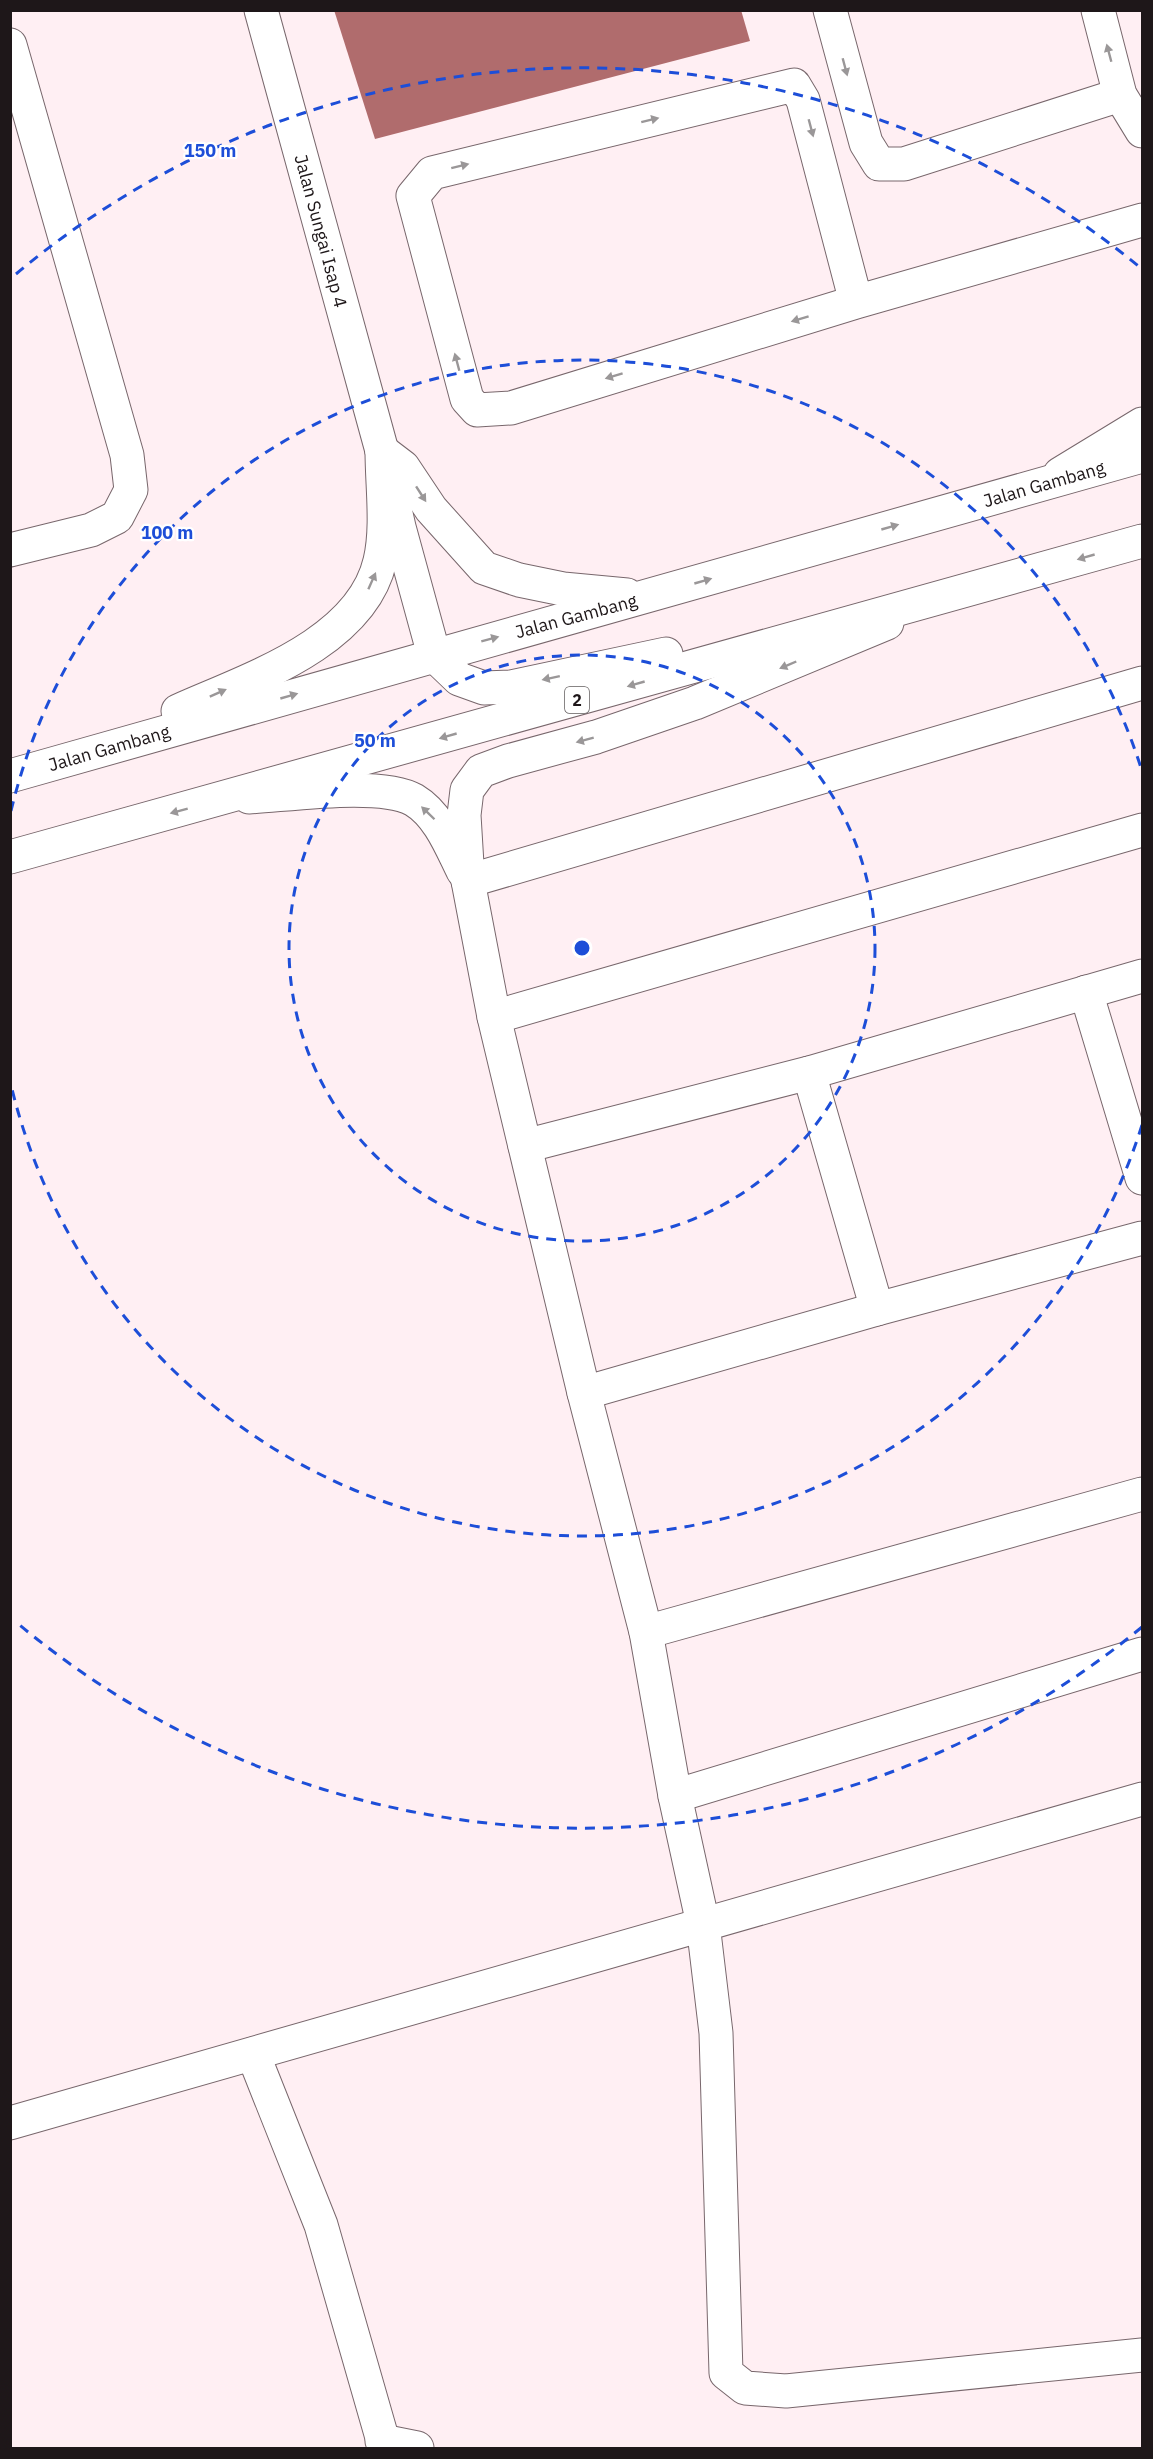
<svg xmlns="http://www.w3.org/2000/svg" width="1153" height="2459" font-family="'IBM Plex Sans',sans-serif">
	<rect width="100%" height="100%" fill="#ffeff3"/>
	<polygon fill="#b06c6d" points="334,10 741,10 750,41 375,139"/>
	<g fill="none" stroke-linecap="round" stroke-linejoin="round">
		<g stroke="#78676c" stroke-width="35">
			<g id="minor">
				<polyline points="261,10 382,451 399,527 434,655"/>
				<polyline points="830,10 866,143 879,164 904,164 1120,95"/>
				<polyline points="1098,10 1120,95 1142,131"/>
				<polyline points="10,45 127,455 131,490 117,517 91,530 10,550"/>
				<polyline points="856,302 803,100 794,85 432,173 413,196 467,399 477,410 511,408 856,302 1142,220"/>
				<polyline points="1060,474 1142,424"/>
				<polyline points="887,623 695,703 596,737 508,761 481,771 467,790 464,815 468,881 494,1017 584,1393 646,1632 675,1796 703,1924 716,2033 726,2373 745,2388 786,2391 1142,2355"/>
				<path d="M249,797C288,795 381,781 414,800C439,815 451,847 463,871"/>
				<polyline points="468,881 1142,683"/>
				<polyline points="1086,992 1142,1178"/>
				<polyline points="494,1017 1142,830"/>
				<polyline points="809,1073 877,1309"/>
				<polyline points="525,1146 809,1073 1142,976"/>
				<polyline points="584,1393 877,1309 1142,1238"/>
				<polyline points="646,1632 1142,1494"/>
				<polyline points="675,1796 1142,1654"/>
				<polyline points="253,2054 321,2225 385,2448"/>
				<polyline points="10,2123 1142,1799"/>
				<polyline points="382,2441 417,2448"/>
			</g>
		</g>
		<g stroke="#78676c" stroke-width="35">
			<g id="highway">
				<polyline points="382,451 403,467 431,509 484,568 519,580 563,589 627,595"/>
				<polyline points="434,655 459,679 484,688 511,687 666,654"/>
				<path d="M178,711C247,680 361,644 380,561C388,527 382,486 382,451"/>
				<polyline points="10,776 1142,456"/>
				<polyline points="10,857 1142,541"/>
			</g>
		</g>
		<use href="#minor" stroke="#fff" stroke-width="33"/>
		<use href="#highway" stroke="#fff" stroke-width="33"/>
	</g>
	<defs><path id="oneway-solid" d="M-6-.8H1V-3.2L6.5 0L1 3.2V.8H-6Z" transform="scale(1.5)"/></defs>
	<g fill="#9a9798">
		<use href="#oneway-solid" transform="translate(1109 53) rotate(-105)"/>
		<use href="#oneway-solid" transform="translate(845 67) rotate(75)"/>
		<use href="#oneway-solid" transform="translate(650 120) rotate(-14)"/>
		<use href="#oneway-solid" transform="translate(811 128) rotate(75)"/>
		<use href="#oneway-solid" transform="translate(460 166) rotate(-14)"/>
		<use href="#oneway-solid" transform="translate(800 319) rotate(163)"/>
		<use href="#oneway-solid" transform="translate(457 362) rotate(-105)"/>
		<use href="#oneway-solid" transform="translate(614 376) rotate(163)"/>
		<use href="#oneway-solid" transform="translate(421 494) rotate(57)"/>
		<use href="#oneway-solid" transform="translate(890 527) rotate(-16)"/>
		<use href="#oneway-solid" transform="translate(1086 557) rotate(164)"/>
		<use href="#oneway-solid" transform="translate(372 581) rotate(-66)"/>
		<use href="#oneway-solid" transform="translate(703 581) rotate(-16)"/>
		<use href="#oneway-solid" transform="translate(490 639) rotate(-15)"/>
		<use href="#oneway-solid" transform="translate(788 665) rotate(157)"/>
		<use href="#oneway-solid" transform="translate(551 678) rotate(168)"/>
		<use href="#oneway-solid" transform="translate(636 684) rotate(164)"/>
		<use href="#oneway-solid" transform="translate(218 693) rotate(-24)"/>
		<use href="#oneway-solid" transform="translate(289 696) rotate(-16)"/>
		<use href="#oneway-solid" transform="translate(448 736) rotate(164)"/>
		<use href="#oneway-solid" transform="translate(585 740) rotate(165)"/>
		<use href="#oneway-solid" transform="translate(179 811) rotate(165)"/>
		<use href="#oneway-solid" transform="translate(428 813) rotate(-136)"/>
	</g>
	<g fill="none" stroke="#1d4ed8" stroke-width="3" stroke-dasharray="10 8">
		<circle cx="582" cy="948" r="293"/>
		<path d="M1142 1125A587 587 0 0 1 11 1085M11 811A587 587 0 0 1 1142 771"/>
		<path d="M1142 1627A880 880 0 0 1 16 1622M16 274A880 880 0 0 1 1142 269"/>
	</g>
	<g text-anchor="middle" dominant-baseline="central" stroke-width="4.5" stroke-linejoin="round" paint-order="stroke">
		<rect fill="#fff" stroke="#625d5e" stroke-width="1.5" x="565" y="687" width="24" height="26" rx="4.5"/>
		<g font-size="16" font-weight="bold" fill="#1e1719">
			<text x="577" y="700">2</text>
		</g>
		<g font-size="18" fill="#1e1719" stroke="#fff">
			<text transform="translate(321 231) rotate(75)">Jalan Sungai Isap 4</text>
			<text transform="translate(1044 484) rotate(-16)">Jalan Gambang</text>
			<text transform="translate(576 616) rotate(-15)">Jalan Gambang</text>
			<text transform="translate(109 748) rotate(-16)">Jalan Gambang</text>
		</g>
	</g>
	<circle cx="582" cy="948" r="9" fill="#1d4ed8" stroke="#fff" stroke-width="3"/>
	<g font-size="18" text-anchor="middle" font-weight="bold" fill="#1d4ed8" stroke="#fff" stroke-width="4.5" stroke-linejoin="round" paint-order="stroke">
		<text x="210" y="157">150 m</text>
		<text x="167" y="539">100 m</text>
		<text x="375" y="747">50 m</text>
	</g>
	<rect width="1153" height="2459" fill="none" stroke="#1e1719" stroke-width="24"/>
</svg>
